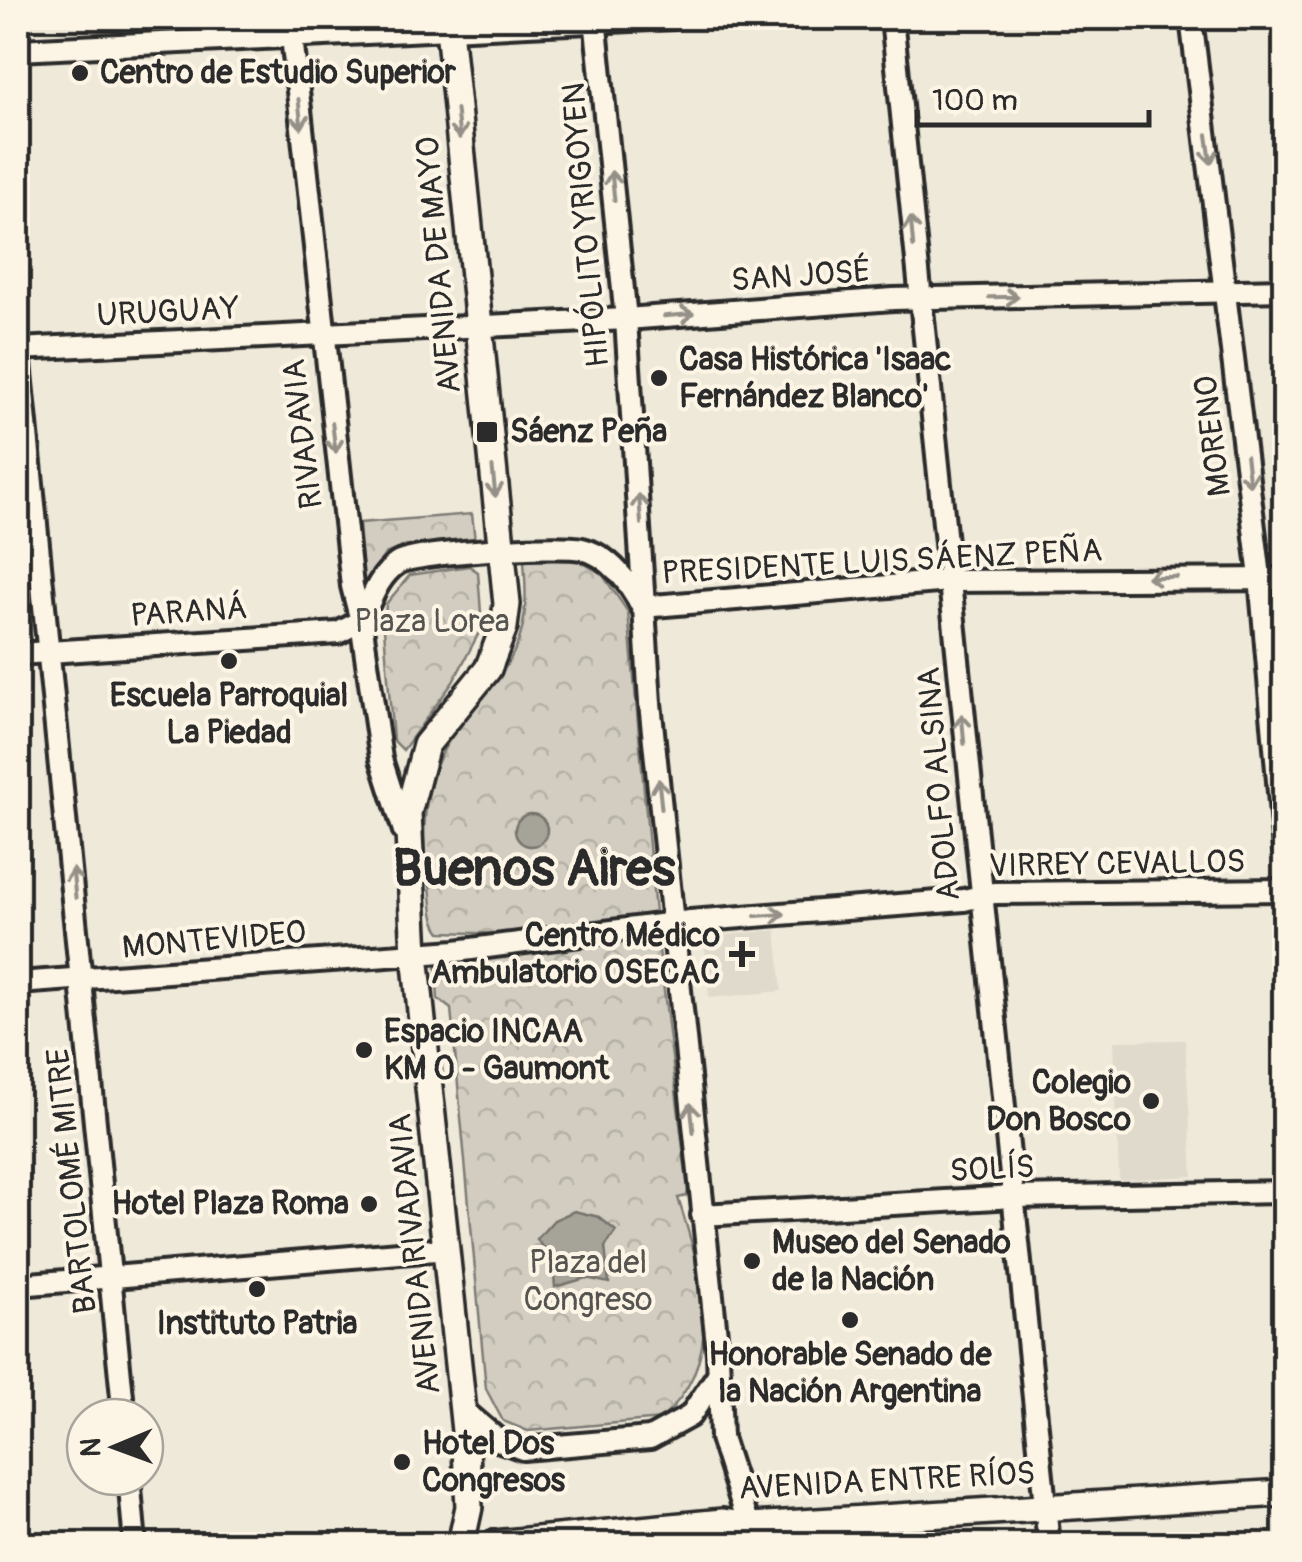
<svg xmlns="http://www.w3.org/2000/svg" width="1302" height="1562" font-family="Pangolin,sans-serif">
	<defs>
		<pattern id="park-crowns" width="20" height="18" patternUnits="userSpaceOnUse" patternTransform="scale(2.5)"><rect width="20" height="18" fill="#d2cdc0"/><path d="M2 6a3 3 0 1 1 6 0M12 15a3 3 0 1 1 6 0" fill="none" stroke="#b4b0a5"/></pattern>
	</defs>
	<rect width="100%" height="100%" fill="#efe9da"/>
	<filter id="ink" filterUnits="userSpaceOnUse"><feTurbulence type="fractalNoise" baseFrequency=".01" numOctaves="2"/><feDisplacementMap in="SourceGraphic" scale="20" xChannelSelector="R" yChannelSelector="G"/><feConvolveMatrix kernelMatrix="1 2 1 2 8 2 1 2 1" color-interpolation-filters="sRGB"/></filter>
	<g filter="url(#ink)">
		<g fill="#e0dacc">
			<polygon points="776,930 782,991 709,998 704,937"/>
			<polygon points="1185,1040 1193,1176 1119,1180 1114,1041"/>
		</g>
		<g fill="url(#park-crowns)" stroke="#7e7c76" stroke-width="2.5">
			<polygon points="472,514 475,541 402,547 385,554 368,581 363,579 359,523"/>
			<path d="M576,559L602,574L628,612L655,913L511,934L441,932C430,918 433,900 429,882C419,836 424,779 450,739C471,706 502,682 517,645C528,619 526,588 524,561Z"/>
			<polygon points="469,566 478,572 482,627 453,682 403,750 393,740 384,629 386,604 410,575"/>
			<path d="M1284,590V764C1281,729 1258,610 1284,590Z"/>
			<path d="M657,933L688,1190L687,1196L678,1198C702,1274 729,1359 661,1419L528,1431L503,1421L486,1389L451,1009L438,999L436,967L441,962Z"/>
		</g>
		<g fill="#a6a399" stroke="#75736d" stroke-width="2.5">
			<circle cx="531" cy="830" r="16"/>
			<polygon points="574,1211 599,1217 616,1231 605,1247 609,1283 586,1278 555,1287 552,1250 542,1247 537,1239 554,1220"/>
		</g>
		<g fill="none" stroke-linecap="round" stroke-linejoin="round">
			<g stroke="#2b2b2b" stroke-width="28">
				<g id="minor">
					<polyline points="290,18 352,586 361,621 381,759 404,831"/>
					<polyline points="595,18 626,319 650,703 718,1354 721,1438 755,1544"/>
					<polyline points="892,18 1049,1544"/>
					<polyline points="1191,18 1260,577 1284,849"/>
					<polyline points="18,50 673,18"/>
					<polyline points="18,342 124,1417"/>
					<polyline points="18,349 626,319 893,299 1284,290"/>
					<polyline points="642,607 949,581 1284,579"/>
					<path d="M361,621C371,600 378,576 398,563C418,552 558,544 582,549C609,555 630,583 642,607"/>
					<polyline points="18,654 338,633 361,621"/>
					<polyline points="18,983 456,951 690,921 964,900 994,893 1284,890"/>
					<polyline points="702,1215 1014,1197 1284,1192"/>
					<polyline points="18,1285 447,1249"/>
					<polyline points="463,1410 498,1440 523,1449 650,1438 690,1416 719,1373"/>
					<polyline points="129,1477 135,1544"/>
				</g>
			</g>
			<g stroke="#2b2b2b" stroke-width="32">
				<g id="major">
					<polyline points="448,18 507,604 504,627 488,669 426,745 408,813 415,954 465,1431 469,1507 461,1544"/>
					<polyline points="494,1544 723,1522 750,1526 1284,1493"/>
				</g>
			</g>
			<use href="#minor" stroke="#fcf5e5" stroke-width="20"/>
			<use href="#major" stroke="#fcf5e5" stroke-width="25"/>
		</g>
		<defs><path id="oneway-shaft" d="M-6 0H5M1.5-3L5.5 0L1.5 3" fill="none" stroke-width="1.6" stroke-linecap="round" stroke-linejoin="round" transform="scale(2.5)"/></defs>
		<g stroke="#949088">
			<use href="#oneway-shaft" transform="translate(300 114) rotate(84)"/>
			<use href="#oneway-shaft" transform="translate(458 124) rotate(84)"/>
			<use href="#oneway-shaft" transform="translate(1209 149) rotate(82)"/>
			<use href="#oneway-shaft" transform="translate(613 186) rotate(-96)"/>
			<use href="#oneway-shaft" transform="translate(912 232) rotate(-95)"/>
			<use href="#oneway-shaft" transform="translate(1004 297) rotate(-1)"/>
			<use href="#oneway-shaft" transform="translate(679 315) rotate(-5)"/>
			<use href="#oneway-shaft" transform="translate(334 438) rotate(83)"/>
			<use href="#oneway-shaft" transform="translate(1248 471) rotate(83)"/>
			<use href="#oneway-shaft" transform="translate(494 482) rotate(84)"/>
			<use href="#oneway-shaft" transform="translate(640 509) rotate(-94)"/>
			<use href="#oneway-shaft" transform="translate(1162 577) rotate(179)"/>
			<use href="#oneway-shaft" transform="translate(963 729) rotate(-95)"/>
			<use href="#oneway-shaft" transform="translate(660 794) rotate(-96)"/>
			<use href="#oneway-shaft" transform="translate(74 883) rotate(-96)"/>
			<use href="#oneway-shaft" transform="translate(770 915) rotate(-4)"/>
			<use href="#oneway-shaft" transform="translate(692 1118) rotate(-96)"/>
		</g>
	</g>
	<g fill="#2b2b2b" stroke="#fcf5e5" stroke-width="4">
		<circle cx="80" cy="73" r="10"/>
		<circle cx="659" cy="378" r="10"/>
		<rect x="475" y="420" width="24" height="24" rx="5"/>
		<circle cx="229" cy="661" r="10"/>
		<path d="M737 939h10v10h10v10h-10v10h-10v-10h-10v-10h10z"/>
		<circle cx="364" cy="1050" r="10"/>
		<circle cx="1151" cy="1101" r="10"/>
		<circle cx="369" cy="1204" r="10"/>
		<circle cx="752" cy="1261" r="10"/>
		<circle cx="257" cy="1289" r="10"/>
		<circle cx="850" cy="1320" r="10"/>
		<circle cx="402" cy="1462" r="10"/>
	</g>
	<g text-anchor="middle" dominant-baseline="central" stroke-width="8" stroke-linejoin="round" paint-order="stroke">
		<g font-size="32" font-weight="bold" fill="#2b2b2b" stroke="#fcf5e5" text-anchor="start">
			<text x="100" y="73">Centro de Estudio Superior</text>
			<text x="679" y="360">Casa Histórica 'Isaac<tspan x="679" dy="37">Fernández Blanco'</tspan></text>
			<text x="510" y="432">Sáenz Peña</text>
			<text x="229" y="696" text-anchor="middle">Escuela Parroquial<tspan x="229" dy="37">La Piedad</tspan></text>
			<text x="720" y="936" text-anchor="end">Centro Médico<tspan x="720" dy="37">Ambulatorio OSECAC</tspan></text>
			<text x="384" y="1032">Espacio INCAA<tspan x="384" dy="37">KM 0 - Gaumont</tspan></text>
			<text x="1131" y="1083" text-anchor="end">Colegio<tspan x="1131" dy="37">Don Bosco</tspan></text>
			<text x="349" y="1204" text-anchor="end">Hotel Plaza Roma</text>
			<text x="772" y="1243">Museo del Senado<tspan x="772" dy="37">de la Nación</tspan></text>
			<text x="257" y="1324" text-anchor="middle">Instituto Patria</text>
			<text x="850" y="1355" text-anchor="middle">Honorable Senado de<tspan x="850" dy="37">la Nación Argentina</tspan></text>
			<text x="422" y="1444">Hotel Dos<tspan x="422" dy="37">Congresos</tspan></text>
		</g>
		<g font-size="32" fill="#2b2b2b" stroke="#fcf5e5">
			<text transform="translate(586 225) rotate(-95)">HIPÓLITO YRIGOYEN</text>
			<text transform="translate(439 265) rotate(-95)">AVENIDA DE MAYO</text>
			<text transform="translate(801 276) rotate(-4)">SAN JOSÉ</text>
			<text transform="translate(168 312) rotate(-3)">URUGUAY</text>
			<text transform="translate(303 434) rotate(-97)">RIVADAVIA</text>
			<text transform="translate(1213 436) rotate(-97)">MORENO</text>
			<text transform="translate(882 562) rotate(-3)">PRESIDENTE LUIS SÁENZ PEÑA</text>
			<text transform="translate(189 612) rotate(-4)">PARANÁ</text>
			<text transform="translate(939 784) rotate(-95)">ADOLFO ALSINA</text>
			<text transform="translate(1117 864) rotate(-1)">VIRREY CEVALLOS</text>
			<text transform="translate(214 940) rotate(-5)">MONTEVIDEO</text>
			<text transform="translate(992 1169) rotate(-3)">SOLÍS</text>
			<text transform="translate(72 1181) rotate(-96)">BARTOLOMÉ MITRE</text>
			<text transform="translate(415 1254) rotate(-96)">AVENIDA RIVADAVIA</text>
			<text transform="translate(887 1481) rotate(-3)">AVENIDA ENTRE RÍOS</text>
		</g>
		<g font-size="32" fill="#555450" stroke="#fcf5e5">
			<text x="432" y="622">Plaza Lorea</text>
			<text x="588" y="1263">Plaza del<tspan x="588" dy="37">Congreso</tspan></text>
		</g>
		<g font-size="52" font-weight="bold" fill="#2b2b2b" stroke="#fcf5e5">
			<text x="534" y="868">Buenos Aires</text>
		</g>
	</g>
	<rect width="1302" height="1562" fill="none" stroke="#fcf5e5" stroke-width="60"/>
	<rect x="30" y="30" width="1242" height="1502" fill="none" stroke="#2b2b2b" stroke-width="4" filter="url(#ink)"/>
	<g transform="translate(115 1447) rotate(269)"><circle r="48" fill="#fcf5e5" stroke="#a8a49b" stroke-width="2.5"/>
	<path d="M0-8L18 38L0 25L-18 38Z" fill="#2b2b2b"/>
	<text y="-15" font-size="28" font-weight="bold" text-anchor="middle" fill="#2b2b2b">N</text>
	</g>
	<path d="M917 110v15h232v-15" fill="none" stroke="#2b2b2b" stroke-width="5"/>
	<text x="932" y="110" font-size="30" fill="#2b2b2b" stroke="#fcf5e5" stroke-width="8" paint-order="stroke">100 m</text>
</svg>
